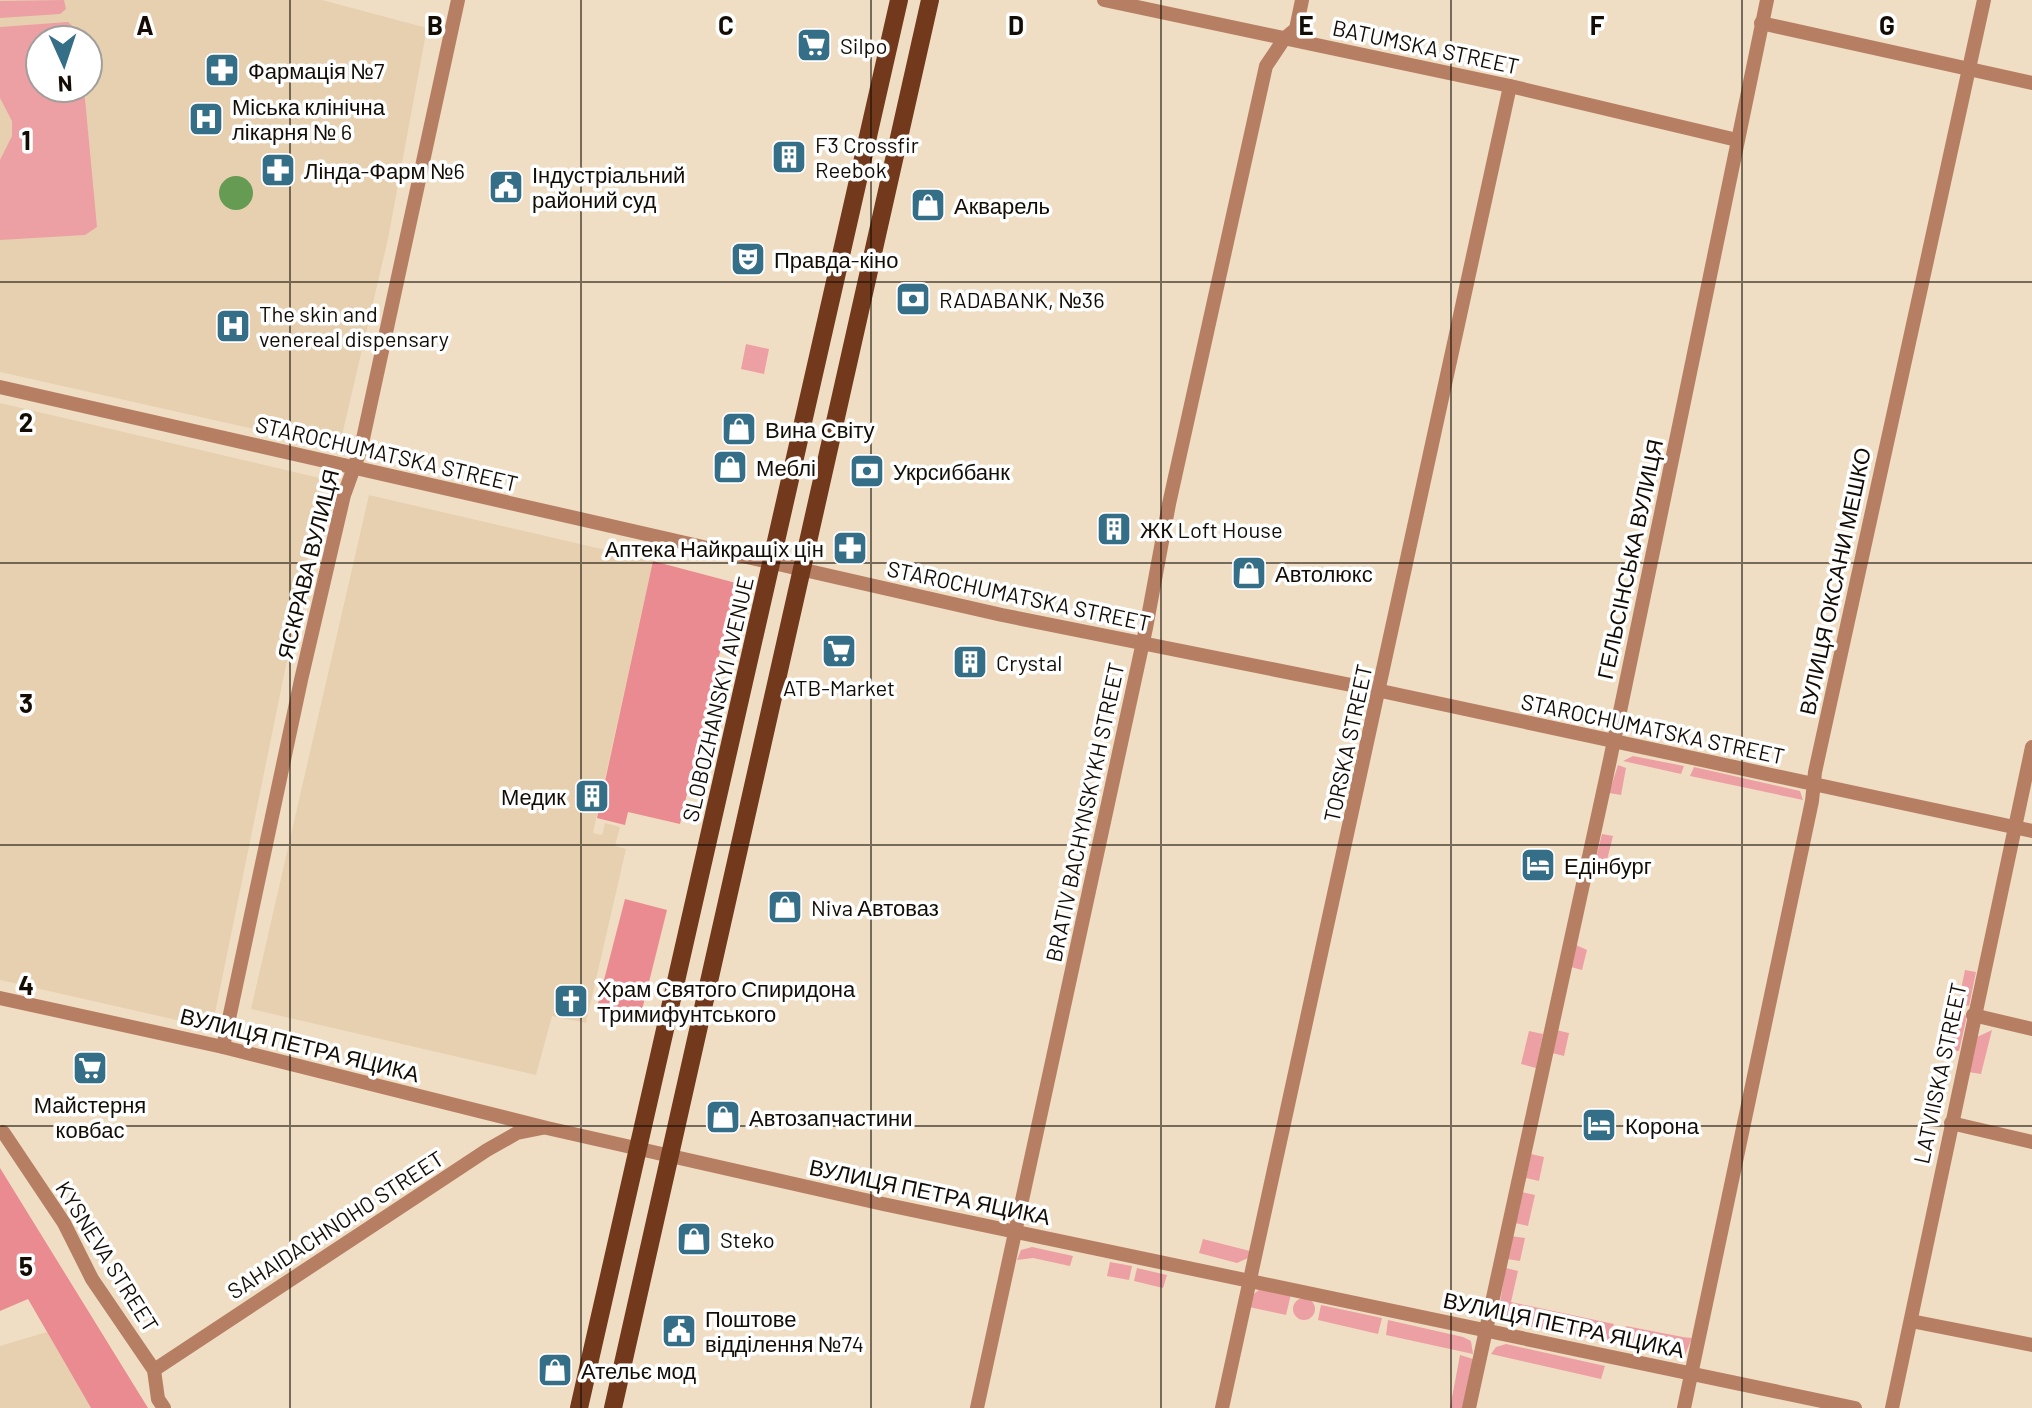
<svg xmlns="http://www.w3.org/2000/svg" width="2032" height="1408" font-family="Barlow,sans-serif">
	<rect width="100%" height="100%" fill="#f0dec4"/>
	<g fill="#e7d0b0" fill-rule="evenodd">
		<path d="M0,0H322L427,28L388,239L339,448L0,372ZM40,40H88V88H40Z"/>
		<polygon points="0,403 324,479 212,1028 0,980"/>
		<polygon points="369,495 653,561 593,833 602,835 605,823 620,827 615,846 626,849 586,1023 552,1016 536,1075 251,1009"/>
		<polygon points="47,1332 91,1408 0,1408 0,1346"/>
	</g>
	<g fill="#eca0a4">
		<polygon points="64,0 66,9 60,14 0,18 0,1"/>
		<polygon points="68,22 79,32 80,40 40,40 40,88 84,88 97,227 85,235 0,240 0,160 12,136 12,121 0,98 0,27"/>
		<polygon points="746,344 769,349 764,374 741,369"/>
		<polygon points="1633,756 1684,766 1681,774 1623,761"/>
		<polygon points="1618,765 1626,768 1621,795 1609,793"/>
		<polygon points="1694,767 1800,791 1803,800 1690,776"/>
		<polygon points="1602,834 1613,836 1606,864 1595,862"/>
		<polygon points="1576,945 1587,950 1582,970 1571,967"/>
		<polygon points="1965,970 1976,972 1969,1006 1958,1004"/>
		<polygon points="1957,1013 1967,1016 1959,1051 1948,1050"/>
		<polygon points="1556,1030 1569,1033 1564,1056 1552,1053"/>
		<polygon points="1992,1030 1981,1074 1968,1072 1977,1037"/>
		<polygon points="1529,1031 1543,1034 1536,1068 1521,1064"/>
		<polygon points="1531,1154 1544,1157 1539,1181 1526,1178"/>
		<polygon points="1522,1192 1535,1195 1528,1226 1515,1223"/>
		<polygon points="1511,1236 1525,1238 1520,1261 1507,1259"/>
		<polygon points="1203,1239 1250,1251 1248,1258 1237,1263 1199,1253"/>
		<polygon points="1032,1247 1073,1256 1070,1266 1033,1258 1017,1260 1021,1250"/>
		<polygon points="1110,1262 1132,1266 1129,1280 1107,1276"/>
		<polygon points="1137,1268 1167,1275 1163,1288 1134,1281"/>
		<polygon points="1506,1268 1518,1271 1511,1302 1614,1324 1609,1342 1522,1325 1502,1315 1500,1302"/>
		<polygon points="1259,1290 1291,1294 1286,1315 1249,1307 1251,1296"/>
		<circle cx="1304" cy="1309" r="11"/>
		<polygon points="1321,1305 1382,1318 1378,1334 1318,1320"/>
		<polygon points="1388,1320 1463,1337 1471,1341 1473,1354 1386,1335"/>
		<polygon points="1626,1326 1683,1337 1692,1338 1685,1355 1678,1357 1621,1345"/>
		<polygon points="1506,1344 1605,1366 1601,1379 1491,1354 1496,1347"/>
		<polygon points="1460,1355 1473,1359 1464,1408 1450,1408"/>
	</g>
	<g fill="#ea8b91">
		<polygon points="653,561 736,583 680,824 628,812 625,825 597,818"/>
		<polygon points="625,899 667,910 640,1018 597,1007"/>
		<polygon points="0,1168 148,1408 91,1408 28,1299 0,1311"/>
	</g>
	<circle fill="#669b53" cx="236" cy="193" r="17"/>
	<g fill="none" stroke-linecap="round" stroke-linejoin="round">
		<g stroke="#b67f64" stroke-width="14">
			<polyline points="1104,0 1510,86 1737,140"/>
			<polyline points="1761,23 2032,83"/>
			<polyline points="0,387 1002,615 1381,691 2032,831"/>
			<polyline points="0,998 223,1047 547,1128 883,1204 1855,1408"/>
			<polyline points="1973,1015 2032,1029"/>
			<polyline points="223,1047 301,680 344,495 361,448 458,0"/>
			<polyline points="1951,1123 2032,1142"/>
			<polyline points="3,1132 64,1223 92,1279 154,1370 158,1399 164,1408"/>
			<polyline points="1911,1321 2032,1345"/>
			<polyline points="154,1370 487,1150 517,1133 542,1128"/>
			<polyline points="977,1408 1146,628 1169,504 1266,66 1284,39 1296,29 1302,0"/>
			<polyline points="1222,1408 1510,86"/>
			<polyline points="1469,1408 1610,760 1767,0"/>
			<polyline points="1684,1408 1812,801 1815,772 1984,0"/>
			<polyline points="1892,1408 2032,747"/>
		</g>
		<g stroke="#72391c" stroke-width="18">
			<polyline points="579,1408 899,0"/>
			<polyline points="613,1408 930,0"/>
		</g>
	</g>
	<path fill="none" stroke="#130d05" stroke-width="2" stroke-opacity="0.55" d="M290,0V1408M581,0V1408M871,0V1408M1161,0V1408M1451,0V1408M1742,0V1408M0,282H2032M0,563H2032M0,845H2032M0,1126H2032"/>
	<defs>
		<g id="supermarket-square" transform="scale(1.8)"><rect x="-9" y="-9" width="18" height="18" rx="4" fill="#346e87" stroke="#fff"/><path d="M-6-5.5h2.5l.6 2H6L4.5 2H-2.5L-4.4-4H-6ZM-1.5 3.2a1.3 1.3 0 1 0 .1 0ZM3 3.2a1.3 1.3 0 1 0 .1 0Z" fill="#fff"/></g>
		<g id="pharmacy-square" transform="scale(1.8)"><rect x="-9" y="-9" width="18" height="18" rx="4" fill="#346e87" stroke="#fff"/><path d="M-2-6h4v4h4v4h-4v4h-4v-4h-4v-4h4Z" fill="#fff"/></g>
		<g id="hospital-square" transform="scale(1.8)"><rect x="-9" y="-9" width="18" height="18" rx="4" fill="#346e87" stroke="#fff"/><path d="M-5-5h3v3.5h4V-5h3V5h-3V1.5h-4V5h-3Z" fill="#fff"/></g>
		<g id="building-square" transform="scale(1.8)"><rect x="-9" y="-9" width="18" height="18" rx="4" fill="#346e87" stroke="#fff"/><path d="M-4-6H4V6H1V3H-1V6H-4ZM-2.5-4.3h1.7v1.8h-1.7ZM.8-4.3h1.7v1.8H.8ZM-2.5-1h1.7V.8h-1.7ZM.8-1h1.7V.8H.8Z" fill="#fff"/></g>
		<g id="civic-square" transform="scale(1.8)"><rect x="-9" y="-9" width="18" height="18" rx="4" fill="#346e87" stroke="#fff"/><path d="M-.6-6.5H3V-4.5H.6V-3L4-1V1h2V6H-6V1h2V-1L-.6-3ZM-1.2 2.5V6h2.4V2.5Z" fill="#fff"/></g>
		<g id="shop-square" transform="scale(1.8)"><rect x="-9" y="-9" width="18" height="18" rx="4" fill="#346e87" stroke="#fff"/><path d="M-5-2.5h2.3a2.7 3.5 0 0 1 5.4 0H5L5.5 6h-11ZM-1.5-2.5h3a1.5 2.3 0 0 0-3 0Z" fill="#fff"/></g>
		<g id="theatre-square" transform="scale(1.8)"><rect x="-9" y="-9" width="18" height="18" rx="4" fill="#346e87" stroke="#fff"/><path d="M-5-5.5Q0-4 5-5.5V0Q5 5 0 6Q-5 5-5 0ZM-3.3-2.5H-1v1.5H-3.3ZM1-2.5H3.3v1.5H1ZM-2.8 1Q0 5.5 2.8 1Z" fill="#fff"/></g>
		<g id="bank-square" transform="scale(1.8)"><rect x="-9" y="-9" width="18" height="18" rx="4" fill="#346e87" stroke="#fff"/><path d="M-6-4H6V4H-6ZM0-2.3a2.3 2.3 0 1 0 0 4.6a2.3 2.3 0 1 0 0-4.6Z" fill="#fff"/></g>
		<g id="hotel-square" transform="scale(1.8)"><rect x="-9" y="-9" width="18" height="18" rx="4" fill="#346e87" stroke="#fff"/><path d="M-6-4.5h1.5V1H6V5H4.5V3h-9V5H-6ZM-4 0a1.8 1.8 0 1 1 3.6 0ZM.5 0V-2.5h3Q6-2.5 6 0Z" fill="#fff"/></g>
		<g id="church-square" transform="scale(1.8)"><rect x="-9" y="-9" width="18" height="18" rx="4" fill="#346e87" stroke="#fff"/><path d="M-1.2-6h2.4v3.5h3.3v2.4h-3.3V6h-2.4V-.1h-3.3v-2.4h3.3Z" fill="#fff"/></g>
	</defs>
	<g fill-rule="evenodd">
		<use href="#supermarket-square" x="814" y="45"/>
		<use href="#pharmacy-square" x="222" y="70"/>
		<use href="#hospital-square" x="206" y="119"/>
		<use href="#building-square" x="789" y="157"/>
		<use href="#pharmacy-square" x="278" y="170"/>
		<use href="#civic-square" x="506" y="187"/>
		<use href="#shop-square" x="928" y="205"/>
		<use href="#theatre-square" x="748" y="259"/>
		<use href="#bank-square" x="913" y="299"/>
		<use href="#hospital-square" x="233" y="326"/>
		<use href="#shop-square" x="739" y="429"/>
		<use href="#shop-square" x="730" y="467"/>
		<use href="#bank-square" x="867" y="471"/>
		<use href="#building-square" x="1114" y="529"/>
		<use href="#pharmacy-square" x="850" y="548"/>
		<use href="#shop-square" x="1249" y="573"/>
		<use href="#supermarket-square" x="839" y="651"/>
		<use href="#building-square" x="970" y="662"/>
		<use href="#building-square" x="592" y="796"/>
		<use href="#hotel-square" x="1538" y="865"/>
		<use href="#shop-square" x="785" y="907"/>
		<use href="#church-square" x="571" y="1001"/>
		<use href="#supermarket-square" x="90" y="1068"/>
		<use href="#shop-square" x="723" y="1117"/>
		<use href="#hotel-square" x="1599" y="1125"/>
		<use href="#shop-square" x="694" y="1239"/>
		<use href="#civic-square" x="679" y="1331"/>
		<use href="#shop-square" x="555" y="1370"/>
	</g>
	<g text-anchor="middle" dominant-baseline="central" stroke-width="7" stroke-linejoin="round" paint-order="stroke">
		<g font-size="22" fill="#130d05" stroke="#fff" text-anchor="start">
			<text x="840" y="45">Silpo</text>
			<text x="248" y="70">Фармація №7</text>
			<text x="232" y="106">Міська клінічна<tspan x="232" dy="25">лікарня № 6</tspan></text>
			<text x="815" y="144">F3 Crossfir<tspan x="815" dy="25">Reebok</tspan></text>
			<text x="304" y="170">Лінда-Фарм №6</text>
			<text x="532" y="174">Індустріальний<tspan x="532" dy="25">районий суд</tspan></text>
			<text x="954" y="205">Акварель</text>
			<text x="774" y="259">Правда-кіно</text>
			<text x="939" y="299">RADABANK, №36</text>
			<text x="259" y="313">The skin and<tspan x="259" dy="25">venereal dispensary</tspan></text>
			<text x="765" y="429">Вина Світу</text>
			<text x="756" y="467">Меблі</text>
			<text x="893" y="471">Укрсиббанк</text>
			<text x="1140" y="529">ЖК Loft House</text>
			<text x="824" y="548" text-anchor="end">Аптека Найкращiх цiн</text>
			<text x="1275" y="573">Автолюкс</text>
			<text x="996" y="662">Crystal</text>
			<text x="839" y="687" text-anchor="middle">ATB-Market</text>
			<text x="566" y="796" text-anchor="end">Медик</text>
			<text x="1564" y="865">Едінбург</text>
			<text x="811" y="907">Niva Автоваз</text>
			<text x="597" y="988">Храм Святого Спиридона<tspan x="597" dy="25">Тримифунтського</tspan></text>
			<text x="90" y="1104" text-anchor="middle">Майстерня<tspan x="90" dy="25">ковбас</tspan></text>
			<text x="749" y="1117">Автозапчастини</text>
			<text x="1625" y="1125">Корона</text>
			<text x="720" y="1239">Steko</text>
			<text x="705" y="1318">Поштове<tspan x="705" dy="25">відділення №74</tspan></text>
			<text x="581" y="1370">Ательє мод</text>
		</g>
		<g font-size="22" fill="#130d05" stroke="#fff">
			<text transform="translate(1426 46) rotate(12)">BATUMSKA STREET</text>
			<text transform="translate(387 453) rotate(13)">STAROCHUMATSKA STREET</text>
			<text transform="translate(1629 559) rotate(-78)">ГЕЛЬСІНСЬКА ВУЛИЦЯ</text>
			<text transform="translate(307 564) rotate(-76)">ЯСКРАВА ВУЛИЦЯ</text>
			<text transform="translate(1834 581) rotate(-78)">ВУЛИЦЯ ОКСАНИ МЕШКО</text>
			<text transform="translate(1019 595) rotate(12)">STAROCHUMATSKA STREET</text>
			<text transform="translate(717 699) rotate(-77)">SLOBOZHANSKYI AVENUE</text>
			<text transform="translate(1653 728) rotate(12)">STAROCHUMATSKA STREET</text>
			<text transform="translate(1347 743) rotate(-78)">TORSKA STREET</text>
			<text transform="translate(1084 812) rotate(-78)">BRATIV BACHYNSKYKH STREET</text>
			<text transform="translate(300 1044) rotate(14)">ВУЛИЦЯ ПЕТРА ЯЦИКА</text>
			<text transform="translate(1939 1073) rotate(-78)">LATVIISKA STREET</text>
			<text transform="translate(930 1191) rotate(12)">ВУЛИЦЯ ПЕТРА ЯЦИКА</text>
			<text transform="translate(335 1224) rotate(-33)">SAHAIDACHNOHO STREET</text>
			<text transform="translate(108 1256) rotate(58)">KYSNEVA STREET</text>
			<text transform="translate(1564 1324) rotate(12)">ВУЛИЦЯ ПЕТРА ЯЦИКА</text>
		</g>
	</g>
	<g font-size="26" text-anchor="middle" font-weight="bold" fill="#130d05" stroke="#fff" stroke-width="7" stroke-linejoin="round" paint-order="stroke">
		<text x="145" y="35">A</text>
		<text x="435" y="35">B</text>
		<text x="726" y="35">C</text>
		<text x="1016" y="35">D</text>
		<text x="1306" y="35">E</text>
		<text x="1597" y="35">F</text>
		<text x="1887" y="35">G</text>
		<text x="26" y="150">1</text>
		<text x="26" y="432">2</text>
		<text x="26" y="713">3</text>
		<text x="26" y="995">4</text>
		<text x="26" y="1276">5</text>
	</g>
	<g transform="translate(64 64) rotate(177)"><circle r="38" fill="#ffffff" stroke="#a19e9b" stroke-width="2"/>
	<path d="M0-6L14 30L0 20L-14 30Z" fill="#346e87"/>
	<text y="-12" font-size="22" font-weight="bold" text-anchor="middle" fill="#130d05">N</text>
	</g>
</svg>
